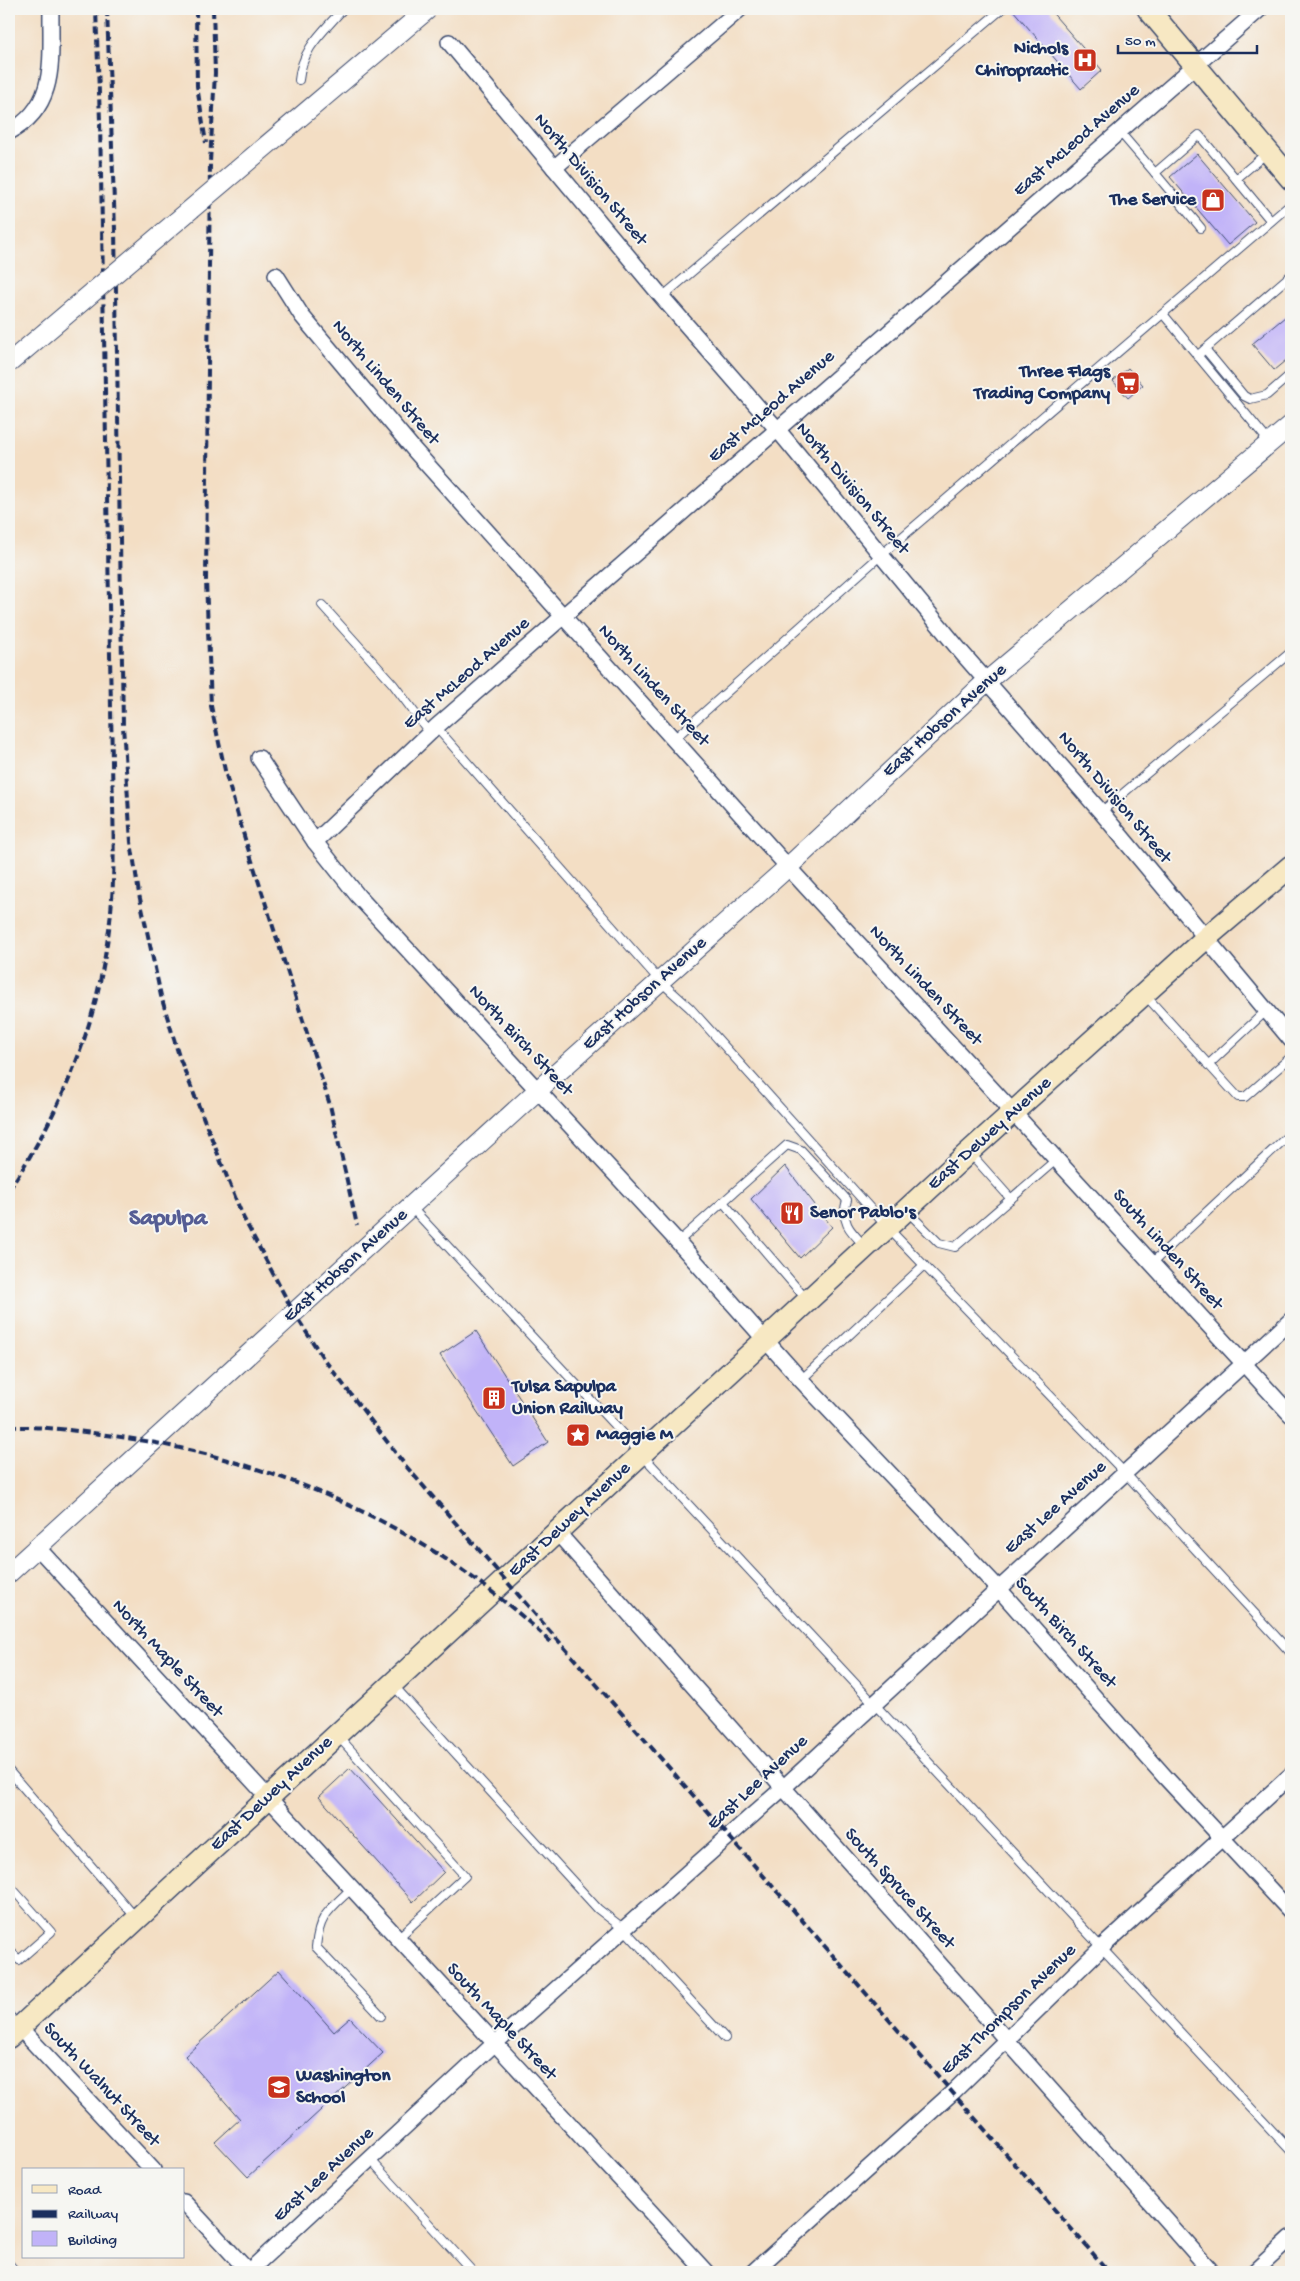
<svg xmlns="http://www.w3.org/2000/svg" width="1300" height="2281" font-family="'Gochi Hand',sans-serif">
	<rect width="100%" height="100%" fill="#f6f6f2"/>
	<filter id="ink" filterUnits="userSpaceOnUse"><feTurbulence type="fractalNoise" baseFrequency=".02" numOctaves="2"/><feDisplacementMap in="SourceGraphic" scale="10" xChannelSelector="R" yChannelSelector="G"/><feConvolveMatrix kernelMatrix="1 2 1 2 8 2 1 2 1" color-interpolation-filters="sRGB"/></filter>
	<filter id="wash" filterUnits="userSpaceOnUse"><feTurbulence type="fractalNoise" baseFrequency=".0096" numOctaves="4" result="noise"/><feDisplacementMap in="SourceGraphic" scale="20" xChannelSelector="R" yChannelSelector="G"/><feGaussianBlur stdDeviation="1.12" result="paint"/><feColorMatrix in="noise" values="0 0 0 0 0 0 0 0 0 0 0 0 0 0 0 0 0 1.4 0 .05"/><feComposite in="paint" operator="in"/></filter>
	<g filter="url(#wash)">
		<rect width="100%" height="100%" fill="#f3dec4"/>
		<g id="blocks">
			<g fill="#c1b3f8">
				<polygon points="1012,9 1049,9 1102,70 1081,89"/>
				<polygon points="1197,154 1255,222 1228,245 1170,177"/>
				<polygon points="1291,312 1291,356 1274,370 1252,344"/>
				<polygon points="1128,368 1143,385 1128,398 1113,381"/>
				<polygon points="785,1166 832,1227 800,1258 751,1199"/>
				<polygon points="476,1331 548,1442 513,1466 440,1355"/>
				<polygon points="350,1768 444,1872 413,1902 319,1797"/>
				<polygon points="279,1970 334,2032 350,2018 383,2053 248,2177 215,2142 240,2119 185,2056"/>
			</g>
		</g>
	</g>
	<g filter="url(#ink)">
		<use href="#blocks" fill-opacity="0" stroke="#3b496d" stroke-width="1"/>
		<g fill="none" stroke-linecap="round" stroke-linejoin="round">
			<g stroke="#3b496d" stroke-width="10">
				<g id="service">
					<path d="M299,80C302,48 323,32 343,9"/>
					<polyline points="1119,131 1155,173 1199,135 1236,179 1268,152"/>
					<polyline points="1155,173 1201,228"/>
					<polyline points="1236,179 1271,221"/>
					<polyline points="662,297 1002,9"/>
					<polyline points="1163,314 1270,443"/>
					<polyline points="1205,349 1244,396 1250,399 1267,395 1291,374"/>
					<polyline points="1197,356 1291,275"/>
					<polyline points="322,605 393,684 429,732"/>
					<polyline points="436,727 660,981 690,1008 888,1228 1125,1473 1291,1653"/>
					<polyline points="674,739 881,555 1291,204"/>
					<polyline points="1101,812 1291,652"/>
					<polyline points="1146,996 1238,1097 1245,1097 1291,1057"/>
					<polyline points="1208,1065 1267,1010"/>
					<polyline points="971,1154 1011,1199"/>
					<polyline points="723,1202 807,1300"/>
					<polyline points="411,1207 1291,2151"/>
					<polyline points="908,1212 939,1243 955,1247 1057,1159"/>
					<path d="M678,1242L787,1145L801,1150L847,1200C840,1222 850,1231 865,1246"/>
					<polyline points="1152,1263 1291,1133"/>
					<polyline points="801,1380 924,1265"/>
					<polyline points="393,1685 598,1909 624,1929 725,2038"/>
					<polyline points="337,1735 465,1876 397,1939"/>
					<polyline points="9,1771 137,1919"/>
					<polyline points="9,1885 51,1932 19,1960 9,1950"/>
					<path d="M351,1889C329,1910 319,1915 316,1947L381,2016"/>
					<polyline points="9,2015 19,2027"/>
					<polyline points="370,2159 473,2272"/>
					<polyline points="9,2264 16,2272"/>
				</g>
			</g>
			<g stroke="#3b496d" stroke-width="18">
				<g id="minor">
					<polyline points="449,42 662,297 777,429 962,653 1101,812 1291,1040"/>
					<path d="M9,132C59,106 50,57 51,9"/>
					<polyline points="554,168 740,9"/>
					<polyline points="276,275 302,316 415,451 788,867 1291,1415"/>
					<polyline points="259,758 315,842 358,896 678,1242 801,1380 998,1588 1166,1778 1291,1912"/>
					<polyline points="315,842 436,727 1260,9"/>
					<path d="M557,1532C774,1780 993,2026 1212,2272"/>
					<polyline points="37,1547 706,2272"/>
					<polyline points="19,2027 153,2170"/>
					<polyline points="184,2202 249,2272"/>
					<polyline points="248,2272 494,2044 782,1789 1291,1320"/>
					<polyline points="753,2272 953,2092 1101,1948 1291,1775"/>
					<polyline points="1254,2272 1291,2238"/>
				</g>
			</g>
			<g stroke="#3b496d" stroke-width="21">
				<polyline id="tertiary" points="9,1573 538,1090 788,867 987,681 1291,425"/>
			</g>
			<g stroke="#3b496d" stroke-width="24">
				<g id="secondary">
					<polyline points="1148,9 1291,179"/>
					<polyline points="9,2037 969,1152 1206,938 1291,866"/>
				</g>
			</g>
			<use href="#service" stroke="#fff" stroke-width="8"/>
			<use href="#minor" stroke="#fff" stroke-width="15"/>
			<use href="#tertiary" stroke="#fff" stroke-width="19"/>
			<use href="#secondary" stroke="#f7e8c3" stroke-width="21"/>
			<g stroke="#1b2f5e" stroke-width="4" stroke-dasharray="8 4" stroke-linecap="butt">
				<polyline points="107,9 115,230 123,726 131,842 139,894 161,996 180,1059 243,1217 294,1313 323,1358 405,1465 1109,2272"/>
				<polyline points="196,9 197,86 206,143"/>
				<polyline points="213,9 215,73 210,162 206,580 211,706 226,775 245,839 330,1105 357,1225"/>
				<path d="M9,1190C65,1104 98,1024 110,921C116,868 113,815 112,762L100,121L96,9"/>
				<path d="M9,1427C44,1426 79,1431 114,1436C280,1460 430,1528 552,1643"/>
			</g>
			<g stroke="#3b496d" stroke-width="21" stroke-linecap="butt">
				<polyline id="tertiary-bridge" points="9,363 428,9"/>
			</g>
			<use href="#tertiary-bridge" stroke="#fff" stroke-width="19"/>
		</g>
	</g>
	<defs>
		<g id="hospital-square" transform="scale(1.25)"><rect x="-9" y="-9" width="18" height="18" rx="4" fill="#c8321e" stroke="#f6f6f2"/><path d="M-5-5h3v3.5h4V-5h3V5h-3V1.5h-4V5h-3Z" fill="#fff"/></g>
		<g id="shop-square" transform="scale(1.25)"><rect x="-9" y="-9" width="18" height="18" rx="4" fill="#c8321e" stroke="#f6f6f2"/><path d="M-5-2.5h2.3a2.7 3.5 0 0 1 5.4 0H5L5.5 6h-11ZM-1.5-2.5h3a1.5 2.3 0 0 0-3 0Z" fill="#fff"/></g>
		<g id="supermarket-square" transform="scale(1.25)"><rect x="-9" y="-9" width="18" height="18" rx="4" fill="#c8321e" stroke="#f6f6f2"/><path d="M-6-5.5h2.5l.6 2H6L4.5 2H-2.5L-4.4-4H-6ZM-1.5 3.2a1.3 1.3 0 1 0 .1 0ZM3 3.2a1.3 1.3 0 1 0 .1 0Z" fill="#fff"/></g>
		<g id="restaurant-square" transform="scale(1.25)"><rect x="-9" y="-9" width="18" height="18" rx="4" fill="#c8321e" stroke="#f6f6f2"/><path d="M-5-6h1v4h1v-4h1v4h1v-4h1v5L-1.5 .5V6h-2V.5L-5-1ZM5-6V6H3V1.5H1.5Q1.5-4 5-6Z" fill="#fff"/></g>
		<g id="building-square" transform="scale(1.25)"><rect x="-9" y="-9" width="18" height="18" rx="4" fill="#c8321e" stroke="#f6f6f2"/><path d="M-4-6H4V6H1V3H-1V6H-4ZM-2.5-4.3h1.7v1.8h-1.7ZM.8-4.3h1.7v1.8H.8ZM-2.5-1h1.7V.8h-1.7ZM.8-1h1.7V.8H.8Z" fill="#fff"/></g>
		<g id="sight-square" transform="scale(1.25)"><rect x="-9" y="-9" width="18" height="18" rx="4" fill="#c8321e" stroke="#f6f6f2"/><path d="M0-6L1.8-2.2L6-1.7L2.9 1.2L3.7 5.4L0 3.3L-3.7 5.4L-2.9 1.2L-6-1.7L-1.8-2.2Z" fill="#fff"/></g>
		<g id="school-square" transform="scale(1.25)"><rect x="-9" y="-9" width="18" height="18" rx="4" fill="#c8321e" stroke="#f6f6f2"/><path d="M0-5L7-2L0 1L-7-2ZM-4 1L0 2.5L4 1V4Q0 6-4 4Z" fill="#fff"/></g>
	</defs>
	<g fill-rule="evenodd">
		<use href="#hospital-square" x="1085" y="60"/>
		<use href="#shop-square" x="1213" y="200"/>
		<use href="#supermarket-square" x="1128" y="383"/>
		<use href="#restaurant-square" x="792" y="1213"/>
		<use href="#building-square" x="494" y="1398"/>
		<use href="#sight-square" x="578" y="1435"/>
		<use href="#school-square" x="279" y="2087"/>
	</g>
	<g text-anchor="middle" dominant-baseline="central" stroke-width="4" stroke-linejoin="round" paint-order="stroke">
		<g font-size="19" font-weight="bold" fill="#1b2f5e" stroke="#f6f6f2" text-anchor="start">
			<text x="1068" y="49" text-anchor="end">Nichols<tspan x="1068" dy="22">Chiropractic</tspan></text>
			<text x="1196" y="200" text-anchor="end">The Service</text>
			<text x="1110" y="372" text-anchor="end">Three Flags<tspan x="1110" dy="22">Trading Company</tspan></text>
			<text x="810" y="1213">Senor Pablo's</text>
			<text x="512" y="1387">Tulsa Sapulpa<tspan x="512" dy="22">Union Railway</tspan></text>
			<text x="596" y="1435">Maggie M</text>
			<text x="296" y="2076">Washington<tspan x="296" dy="22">School</tspan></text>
		</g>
		<g font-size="19" fill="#1b2f5e" stroke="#f6f6f2">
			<text transform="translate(1077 141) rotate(-41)">East McLeod Avenue</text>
			<text transform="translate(590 180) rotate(50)">North Division Street</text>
			<text transform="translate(385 383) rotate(50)">North Linden Street</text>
			<text transform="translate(772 407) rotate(-41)">East McLeod Avenue</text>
			<text transform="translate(852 489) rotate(50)">North Division Street</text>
			<text transform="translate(467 674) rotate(-41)">East McLeod Avenue</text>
			<text transform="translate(653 686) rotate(48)">North Linden Street</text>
			<text transform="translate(945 721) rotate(-42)">East Hobson Avenue</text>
			<text transform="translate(1114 798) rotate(50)">North Division Street</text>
			<text transform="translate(925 986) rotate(47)">North Linden Street</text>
			<text transform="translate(645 994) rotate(-42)">East Hobson Avenue</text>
			<text transform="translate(520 1041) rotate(47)">North Birch Street</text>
			<text transform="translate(990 1134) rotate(-42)">East Dewey Avenue</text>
			<text transform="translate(1167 1250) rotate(48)">South Linden Street</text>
			<text transform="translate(346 1266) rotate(-42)">East Hobson Avenue</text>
			<text transform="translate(1056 1508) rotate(-42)">East Lee Avenue</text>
			<text transform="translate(570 1520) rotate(-43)">East Dewey Avenue</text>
			<text transform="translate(1065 1633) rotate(48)">South Birch Street</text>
			<text transform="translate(167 1659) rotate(47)">North Maple Street</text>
			<text transform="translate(758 1783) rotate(-43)">East Lee Avenue</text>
			<text transform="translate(272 1794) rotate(-43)">East Dewey Avenue</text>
			<text transform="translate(899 1889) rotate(48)">South Spruce Street</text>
			<text transform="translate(1009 2010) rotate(-44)">East Thompson Avenue</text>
			<text transform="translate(501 2022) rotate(47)">South Maple Street</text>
			<text transform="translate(101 2085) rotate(47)">South Walnut Street</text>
			<text transform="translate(324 2175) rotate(-43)">East Lee Avenue</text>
		</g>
		<g font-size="24" font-weight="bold" fill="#555d94" stroke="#f6f6f2">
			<text x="168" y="1219">Sapulpa</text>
		</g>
	</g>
	<rect width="1300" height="2281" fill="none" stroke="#f6f6f2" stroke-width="30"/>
	<rect x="22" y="2168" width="162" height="90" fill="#f6f6f2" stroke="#9ea6b7"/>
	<rect x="32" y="2185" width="25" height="8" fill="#f7e8c3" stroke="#9ea6b7"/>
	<text x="68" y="2194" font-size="15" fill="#1b2f5e">Road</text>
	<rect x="32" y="2210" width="25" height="8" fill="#1b2f5e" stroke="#9ea6b7"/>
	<text x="68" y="2218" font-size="15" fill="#1b2f5e">Railway</text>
	<rect x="32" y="2231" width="25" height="15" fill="#c1b3f8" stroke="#9ea6b7"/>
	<text x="68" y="2244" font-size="15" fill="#1b2f5e">Building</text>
	<path d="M1118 45v8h139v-8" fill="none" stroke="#1b2f5e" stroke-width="2.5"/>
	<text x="1125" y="45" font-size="15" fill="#1b2f5e" stroke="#f6f6f2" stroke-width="4" paint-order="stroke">50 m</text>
</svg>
